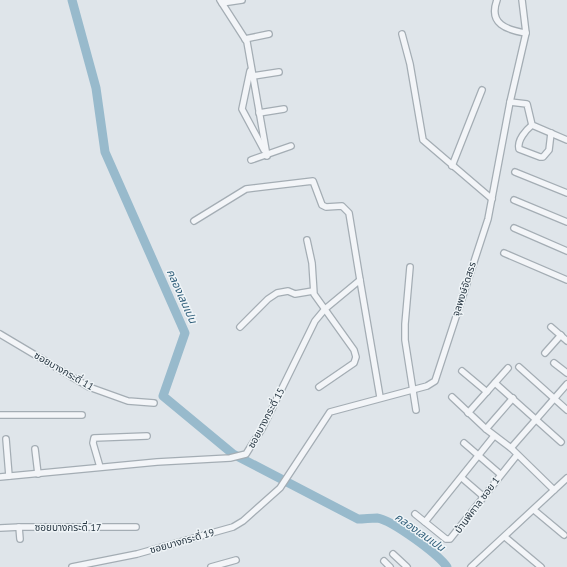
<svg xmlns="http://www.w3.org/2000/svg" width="567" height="567" font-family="'PT Sans','Noto Sans Thai',sans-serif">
	<rect width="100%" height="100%" fill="#dfe5ea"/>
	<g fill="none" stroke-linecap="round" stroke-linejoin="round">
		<path stroke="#98bacc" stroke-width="9" d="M72,0L96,88L105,152L185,333L163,396L233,454L358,519C364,519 371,518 377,518C392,520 438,554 447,567"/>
		<g stroke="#a4adb4" stroke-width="8">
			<g id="minor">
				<polyline points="220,0 247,42 267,156"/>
				<path d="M497,0C488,24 507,30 526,33"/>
				<polyline points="222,3 242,0"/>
				<polyline points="402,34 410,64 423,140 492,199"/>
				<polyline points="245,39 269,34"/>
				<polyline points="250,71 242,109 264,150"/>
				<polyline points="253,76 279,72"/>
				<polyline points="510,102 527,104 532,125 567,140"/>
				<polyline points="259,113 284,109"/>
				<path d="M532,125C526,130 517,140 519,149L540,157H543L549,150L551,133"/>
				<polyline points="251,160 291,146"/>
				<polyline points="452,166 482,90"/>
				<polyline points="515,172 567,193"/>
				<polyline points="514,200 567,222"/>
				<polyline points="194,221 246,189 313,181 322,205 326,207 342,206 349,213 360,280"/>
				<polyline points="514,228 567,251"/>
				<polyline points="307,240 312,263 314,294 354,350 356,357 354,363 319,387"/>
				<polyline points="504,253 567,280"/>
				<polyline points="410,267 405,324 405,340 416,410"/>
				<polyline points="240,327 268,299 277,293 288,291 295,294 313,291"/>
				<polyline points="551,327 567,341"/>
				<polyline points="0,334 89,387 128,401 154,403"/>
				<polyline points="545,353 561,335"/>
				<polyline points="554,363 567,373"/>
				<polyline points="519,367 567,410"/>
				<polyline points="462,371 487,392"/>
				<polyline points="495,383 561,442"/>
				<polyline points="452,397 486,429 511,448 554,490"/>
				<polyline points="468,413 508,368"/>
				<polyline points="0,415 82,415"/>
				<polyline points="486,429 513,398"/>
				<polyline points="6,439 9,476"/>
				<polyline points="464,443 500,474"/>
				<polyline points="511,448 567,384"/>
				<polyline points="35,449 38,474"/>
				<polyline points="100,467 93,443 94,438 147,436"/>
				<polyline points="0,477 157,462 230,458 246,454 263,427 315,321 325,309 360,280 380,397"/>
				<polyline points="462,478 484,497"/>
				<polyline points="534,510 564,535"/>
				<polyline points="415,514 446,539 450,539 517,455"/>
				<polyline points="425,522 494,436"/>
				<polyline points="19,527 20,539"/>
				<polyline points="0,528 21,527 136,527"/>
				<polyline points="505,537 541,567"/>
				<polyline points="393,554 407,567"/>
				<polyline points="384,561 390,567"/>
				<polyline points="72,567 137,554 233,527 243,521 280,488 330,412 427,386 435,381 488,219 510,102 526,33 522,0"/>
				<polyline points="211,567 236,560"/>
				<polyline points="471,567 567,478"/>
			</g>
		</g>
		<use href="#minor" stroke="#f3f5f8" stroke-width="5.5"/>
	</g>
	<g text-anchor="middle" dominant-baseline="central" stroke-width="3" stroke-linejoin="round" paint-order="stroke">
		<g font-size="10" fill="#273642" stroke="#eff4f7">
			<text transform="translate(464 289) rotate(-72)">จุลพงษ์จัดสรร</text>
			<text transform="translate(64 371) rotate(30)">ซอยบางกระดี่ 11</text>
			<text transform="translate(266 418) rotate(-62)">ซอยบางกระดี่ 15</text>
			<text transform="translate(477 505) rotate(-53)">บ้านพิศาล ซอย 1</text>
			<text x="68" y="527">ซอยบางกระดี่ 17</text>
			<text transform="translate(182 541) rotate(-16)">ซอยบางกระดี่ 19</text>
		</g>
		<g font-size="11" font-style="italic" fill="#2e5d79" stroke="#eff4f7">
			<text transform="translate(182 296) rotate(66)">คลองเลนเปน</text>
			<text transform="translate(420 532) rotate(35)">คลองเลนเปน</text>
		</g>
	</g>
</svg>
